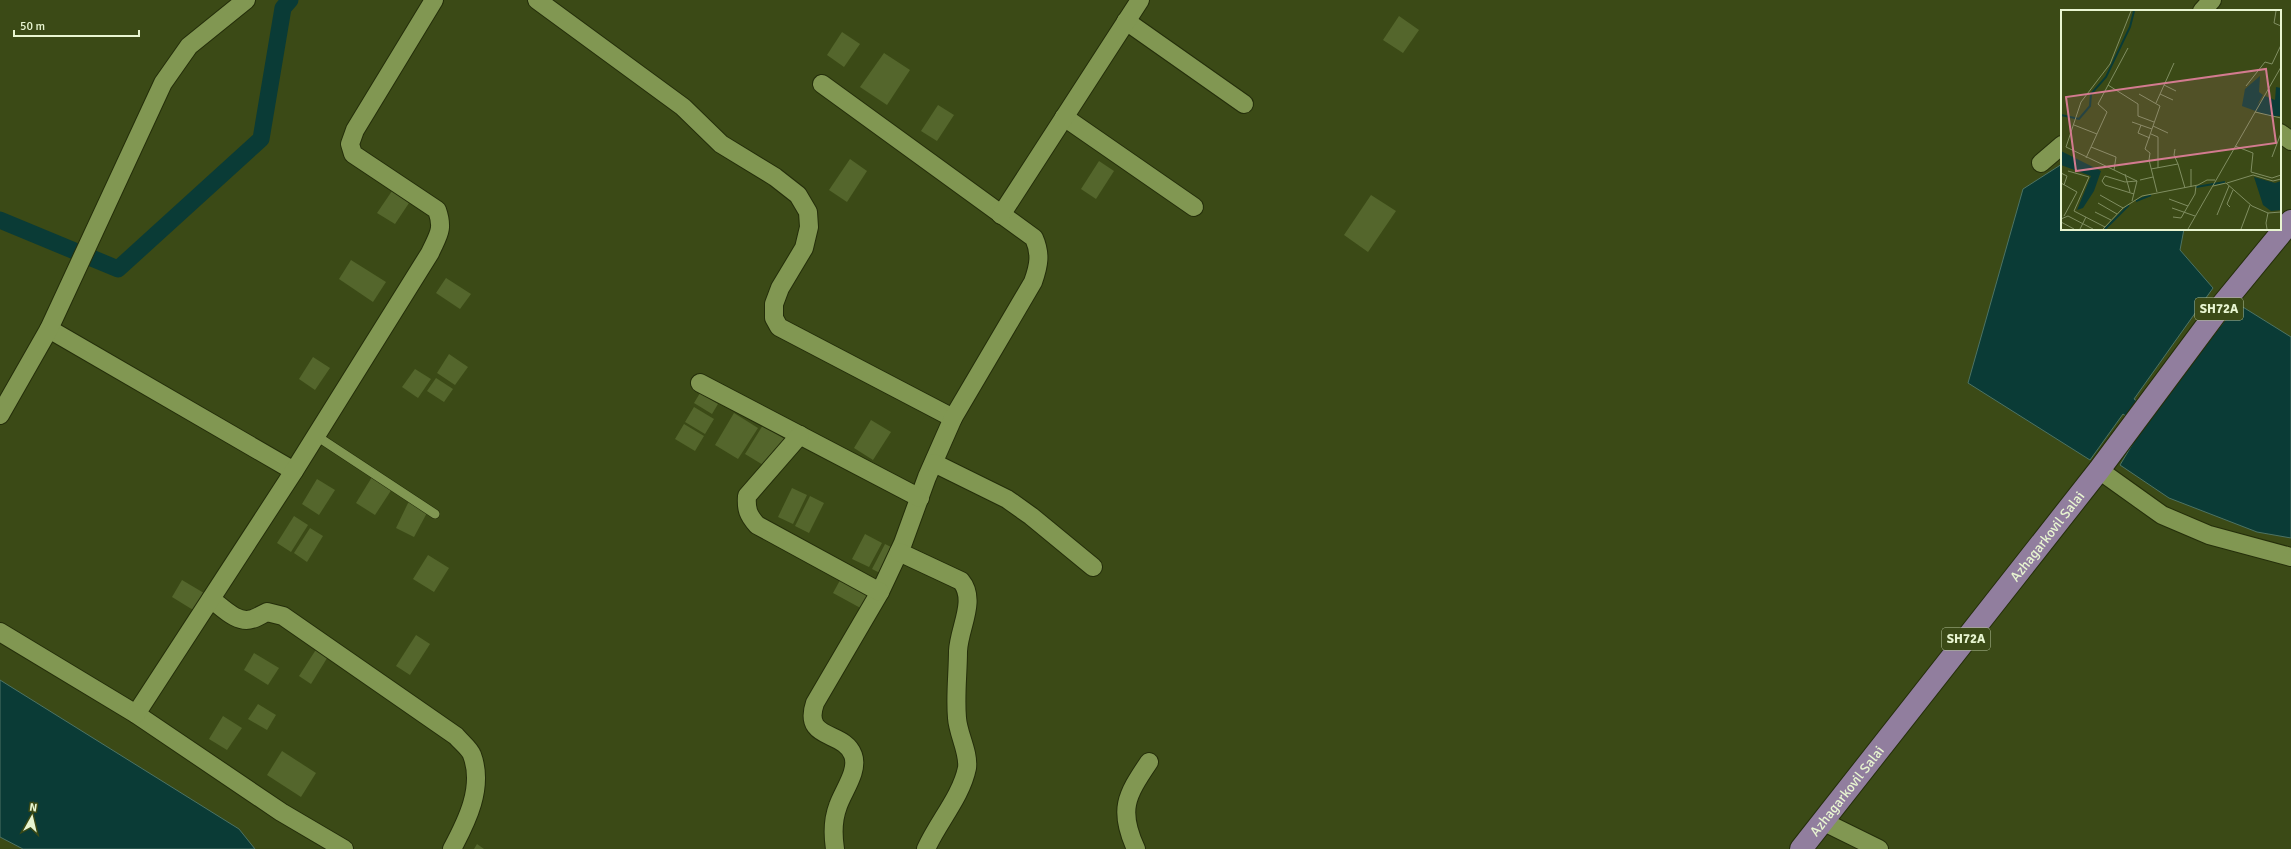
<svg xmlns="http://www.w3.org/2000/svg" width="2291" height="849" font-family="Signika,sans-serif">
	<rect width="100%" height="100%" fill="#3b4a16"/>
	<g fill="#0a3b36" stroke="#4d7364">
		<polygon points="2062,164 2062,229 2184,229 2180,250 2213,288 2134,399 2153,412 2238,304 2291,337 2291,538 2257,532 2169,498 2120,465 2142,428 2123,414 2090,460 1968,383 2023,189"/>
		<polygon points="0,680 239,829 255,849 23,849 0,837"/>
	</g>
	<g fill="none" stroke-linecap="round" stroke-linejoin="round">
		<polyline stroke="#0a3b36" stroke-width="17" points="0,220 118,269 261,139 283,8 290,0"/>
	</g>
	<g fill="#54662c">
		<polygon points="1399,16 1419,30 1403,53 1383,40"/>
		<polygon points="842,32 860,44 844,67 827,55"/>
		<polygon points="884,53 910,70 887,105 860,87"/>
		<polygon points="938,105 954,115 937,141 921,131"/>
		<polygon points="850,159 867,171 847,202 829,190"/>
		<polygon points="1099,161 1114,171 1096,199 1081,189"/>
		<polygon points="392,191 409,203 395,224 377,213"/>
		<polygon points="1371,195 1396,211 1368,252 1344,235"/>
		<polygon points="351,260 386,282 373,302 339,279"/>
		<polygon points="446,278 471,294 460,309 436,293"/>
		<polygon points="449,354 468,367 455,385 437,373"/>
		<polygon points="313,357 330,368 315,390 299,379"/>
		<polygon points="415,369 431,379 418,398 402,387"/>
		<polygon points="436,378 453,389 444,402 427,391"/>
		<polygon points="700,393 718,404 712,414 694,403"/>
		<polygon points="694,407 714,419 705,434 685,422"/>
		<polygon points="734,413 758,428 738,459 715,445"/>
		<polygon points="871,420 891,432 873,460 854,448"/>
		<polygon points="684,424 704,436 695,451 675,439"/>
		<polygon points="763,425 786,440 768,468 745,454"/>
		<polygon points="372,477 392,489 375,515 356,503"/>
		<polygon points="317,479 335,490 319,515 302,504"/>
		<polygon points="792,488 807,495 793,524 778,517"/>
		<polygon points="810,496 824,503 809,533 795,526"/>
		<polygon points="409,501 428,511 414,537 396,528"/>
		<polygon points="294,516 308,525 291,552 277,543"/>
		<polygon points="310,528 323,536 307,562 294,553"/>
		<polygon points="865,534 882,543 869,567 852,559"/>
		<polygon points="885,544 899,551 886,576 872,569"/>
		<polygon points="428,555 449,568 434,592 413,579"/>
		<polygon points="844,573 877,592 866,611 833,593"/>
		<polygon points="182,580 209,596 198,613 172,597"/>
		<polygon points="416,635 430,644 410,675 396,666"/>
		<polygon points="317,648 329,655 311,684 299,676"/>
		<polygon points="254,653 279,668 268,685 244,670"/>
		<polygon points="258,704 276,715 267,730 248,719"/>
		<polygon points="223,716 242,728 227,750 209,739"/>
		<polygon points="282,751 316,773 301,797 267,775"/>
		<polygon points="477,844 484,849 474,849"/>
	</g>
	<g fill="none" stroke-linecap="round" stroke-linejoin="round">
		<g stroke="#242e0a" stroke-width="10">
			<polyline id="lane" points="315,435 435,514"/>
		</g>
		<g stroke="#242e0a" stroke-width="20">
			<g id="street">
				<polyline points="537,0 683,107 721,144 775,177 798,195 808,212 809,227 804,248 780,288 774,304 774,318 779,327 953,418"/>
				<polyline points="2202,11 2212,0"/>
				<polyline points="1126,21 1244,104"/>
				<path d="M822,84L1034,238C1041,254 1039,265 1033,282L953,418L927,477L903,543L880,592L815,703C802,741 844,730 853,755C859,771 843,791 838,806C833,819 833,836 835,849"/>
				<polyline points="1064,117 1194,207"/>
				<polyline points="2280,133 2291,141"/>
				<polyline points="2041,163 2062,145"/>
				<polyline points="1001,215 1140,0"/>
				<polyline points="49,329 294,471"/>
				<polyline points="700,383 920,498"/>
				<polyline points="0,415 49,329 163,83 189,46 246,0"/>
				<path d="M800,435L747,496C746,509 748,515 757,525L880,592"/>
				<polyline points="934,463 1007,499 1031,516 1093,567"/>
				<polyline points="2099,470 2162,515 2209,535 2291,557"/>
				<path d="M899,552L961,581C977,600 959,628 958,651C958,672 955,696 957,718C958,734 969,752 967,768C961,797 938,822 926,849"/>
				<path d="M211,599C222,607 237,624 252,619C257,618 262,614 267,612L283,616L456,736C461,742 470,749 472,755C484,787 467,821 452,849"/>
				<polyline points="0,632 136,714 281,812 344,849"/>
				<path d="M136,714L294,471L430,253C438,235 444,230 437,210L353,154L350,144L355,130L434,0"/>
				<polyline points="1822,821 1879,849"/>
				<path d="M1136,849C1118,810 1126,796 1149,762"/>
			</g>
		</g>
		<g stroke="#242e0a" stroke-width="24">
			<g id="primary">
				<path id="s1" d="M1801,849L2099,470L2222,305L2291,221"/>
			</g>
		</g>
		<use href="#lane" stroke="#819752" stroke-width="9"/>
		<use href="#street" stroke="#819752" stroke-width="18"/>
		<use href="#primary" stroke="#917e9e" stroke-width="22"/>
	</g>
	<g text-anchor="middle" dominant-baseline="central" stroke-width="3" stroke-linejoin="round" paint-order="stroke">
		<g fill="#3b4a16" stroke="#b4c299" stroke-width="1">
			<rect x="2195" y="298" width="48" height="22" rx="3"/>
			<rect x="1942" y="628" width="48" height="22" rx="3"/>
		</g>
		<g font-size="13" font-weight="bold" fill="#e8f5d1">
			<text x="2219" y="309">SH72A</text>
			<text x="1966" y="639">SH72A</text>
		</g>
		<g font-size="14" fill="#e8f5d1" stroke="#3b4a16">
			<text stroke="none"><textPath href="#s1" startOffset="398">Azhagarkovil Salai</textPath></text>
			<text stroke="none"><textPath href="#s1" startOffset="74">Azhagarkovil Salai</textPath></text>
		</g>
	</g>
	<g transform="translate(2061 10)">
		<rect width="220" height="220" fill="#3b4a16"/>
		<path d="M199,66L198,82L202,85L196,95L204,86L214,90L215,77L220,78V106H208L181,96L184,79ZM0,141L40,161L33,181L22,198L16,200L30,166L0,155ZM193,167L214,173L220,171V200L210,201L202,195Z" fill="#0a3b36"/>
		<path fill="none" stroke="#0a3b36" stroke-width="2" d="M0,105L18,109L29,96L30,84L45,67L69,17L73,1M135,177L164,172M75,191L90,185M44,219L68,195"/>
		<path fill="none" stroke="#808e61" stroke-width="1" d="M70,1L49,54L20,92L5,137L76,171M215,1L213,13L220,16V19M47,75L77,94V106L93,112M103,75L115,81M185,76L204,52L211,54L220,35M78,84L99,96L84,139L89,143L88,150L96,182M99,84L112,90M95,93L113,53M194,102L220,108M71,112L91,119M13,115L36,124M80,115L77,123L89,128M92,116L107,123M90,124L97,127V158M174,136L192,143L190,162L211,168L220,165M30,137L55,147L53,160M114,139L113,145L117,154M211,147L220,123M25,148L46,102L37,94L67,38M90,159L117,154L124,178M130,159V177M7,161L28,167L13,201L44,217M0,163L6,166L3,175M64,164L69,182M79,170L92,167M0,173L16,182L3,206M166,173L192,165L212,171L220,169M152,176L165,173L191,196L207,203L220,202M73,184L44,175L41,171L44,166L64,172L76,171M39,185L62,198M108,189L127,196M71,191L76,171M37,193L56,204M169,197L166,194L172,180M111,198L134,206M34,202L50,210M156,205L168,176M112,207L120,208L134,184L135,176M0,209L7,206L32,219M0,212L13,219M19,219L25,207M42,219L62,198L81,186L137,175L146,170H154M127,219L220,57M180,219L189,195M206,219L205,213L207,203"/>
		<path fill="#d37b90" fill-opacity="0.15" stroke="#d37b90" stroke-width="2" d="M205,59L215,133L15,161L5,87Z"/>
		<rect width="220" height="220" fill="none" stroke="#e8f5d1" stroke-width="2"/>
	</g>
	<g transform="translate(32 817) rotate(8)" stroke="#3b4a16" stroke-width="3" paint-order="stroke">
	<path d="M0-3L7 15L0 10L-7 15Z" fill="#e8f5d1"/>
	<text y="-6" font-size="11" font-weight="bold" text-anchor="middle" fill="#e8f5d1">N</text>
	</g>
	<path d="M14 30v6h125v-6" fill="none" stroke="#e8f5d1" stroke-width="2"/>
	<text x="20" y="30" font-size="12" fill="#e8f5d1" stroke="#3b4a16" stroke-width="3" paint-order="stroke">50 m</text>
</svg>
